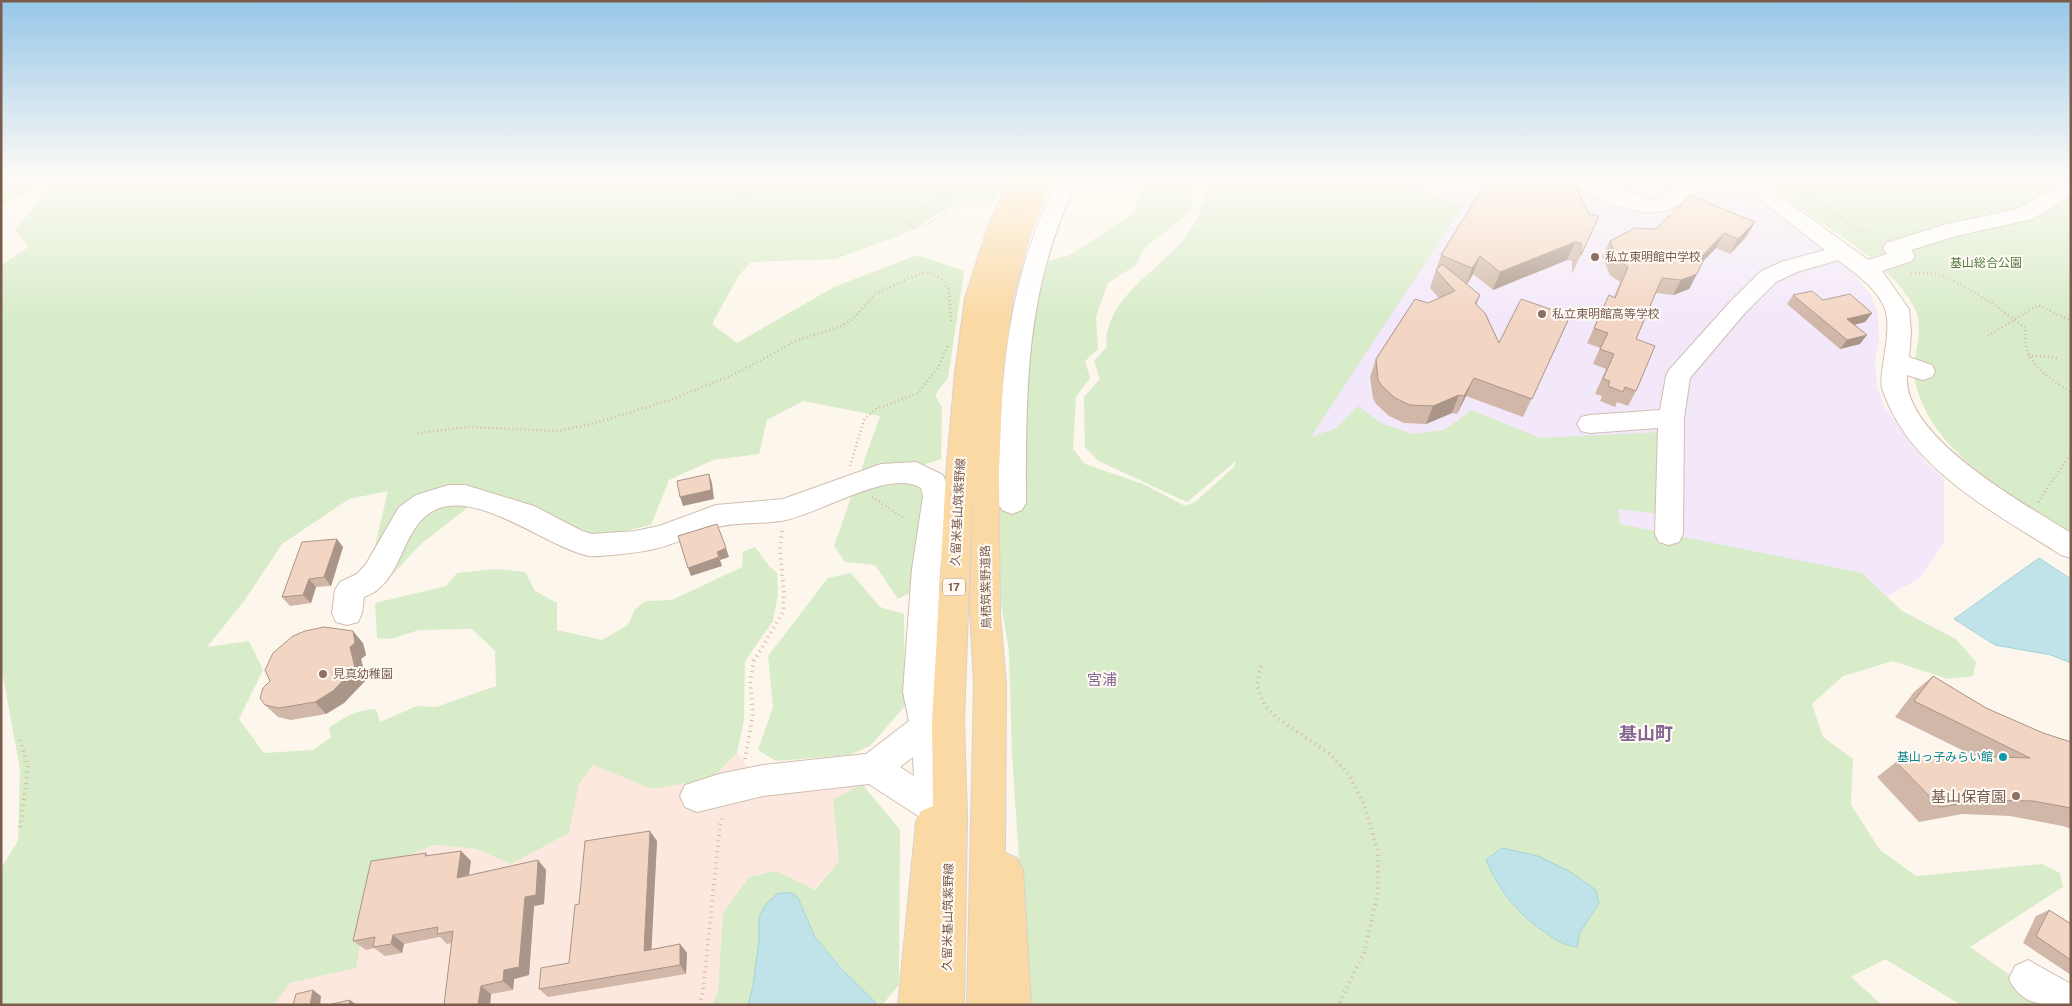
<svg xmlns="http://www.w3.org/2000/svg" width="2072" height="1006" font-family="'Public Sans','Noto Sans JP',sans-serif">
	<rect width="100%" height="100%" fill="#fdf6ec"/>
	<polygon fill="#fde8e0" points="737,753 761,783 862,784 834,800 839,861 814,890 776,871 749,877 723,913 718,990 712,1005 274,1005 290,983 356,968 375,868 434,845 476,849 511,864 569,833 579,784 593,765 652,789 711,779"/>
	<polygon fill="#f3e8fa" points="1216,177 1719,177 1777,214 1848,267 1871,295 1878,314 1879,342 1875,361 1877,386 1884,406 1924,460 1944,479 1944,542 1920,578 1880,600 1237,460 1187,502 1099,461 1085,447 1084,397 1100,379 1094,361 1107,347 1106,334 1122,300 1185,238 1202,210 1207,191"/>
	<g fill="#d8ecc9">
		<path d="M1,177H1004L993,202L957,203L906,233L835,259L751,262L739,275L712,324L737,343L834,287L917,255L964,271L948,378L935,395L942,407L941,459L903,472L927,497L917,589L898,599L875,565L845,562L834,546L880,416L803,401L767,420L759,454L713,460L669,480L651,525L597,537L512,499L485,494L420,545L388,579L374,550L388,491L349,499L282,544L244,601L207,647L249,641L263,670L239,719L264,753L313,750L331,737L329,728C344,717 357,710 376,709L380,722L417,706L436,707L496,686L495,651L472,629L419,630L391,639L377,638L375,603L446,586L457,573L496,569L525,572L535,591L557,603V630L602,640L628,625L635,609L646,601L672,600L742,567L743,552L755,547L769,566L777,573L778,594L773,621L745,661L744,719L737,753L711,779L652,789L593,765L579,784L569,833L511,864L476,849L434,845L375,868L356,968L290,983L274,1005H1V868L18,841L20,770L1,665V265L29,247L15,230L44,194L46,183L1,207Z"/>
		<path d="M1149,177H1196L1191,212L1143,249L1136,265L1108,283L1096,317L1098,349L1085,361L1090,378L1076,397L1073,449L1085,464L1143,484L1185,506L1195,502L1234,467L1236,461L1187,502L1099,461L1085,447L1084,397L1100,379L1094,361L1107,347C1102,300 1159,271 1185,238C1195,225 1201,209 1206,193C1208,187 1214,182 1216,177H1377L1463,205L1311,437L1336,428L1358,406L1381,423L1413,434L1444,430L1472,410L1540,438L1661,432L1659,514L1618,509L1620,524L1862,573L1902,611L1956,639L1976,662L1973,676L1948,679L1893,661L1843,676L1812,704L1823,737L1853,759L1851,805L1880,850L1916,876L2042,864L2060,873L2063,887L1970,947L2053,1005H1961L1885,959L1851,977L1882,1005H1029L1012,755L1009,650L1001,604L1000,501L1027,493L1018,479L1032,321L1049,261L1070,255L1132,214L1141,188Z"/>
		<path d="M1757,177H2071V533C2013,495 1931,455 1915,381C1910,357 1927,330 1914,307C1892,268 1854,246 1819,221C1798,207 1779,190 1757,177Z"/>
		<polygon points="851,573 880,607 904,614 905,706 870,746 849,755 776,761 758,750 773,707 768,656 828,578"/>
		<path d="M862,784L900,830L899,985L882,1005L869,998L815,937L798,898L759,917C760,947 757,976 748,1005H712L718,990L723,913L749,877L776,871L815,890L839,861L833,800Z"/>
	</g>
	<g fill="#bfe3e8" stroke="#a5d3da">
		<polygon points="2039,558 2071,579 2071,663 2051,655 1995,645 1954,619"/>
		<path d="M1502,848L1538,856L1569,871L1596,890L1599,903L1580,932L1577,947C1565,946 1558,941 1549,935C1519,916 1500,892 1486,860Z"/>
		<polygon points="778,893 792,893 798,898 815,937 842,969 878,1005 748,1005 753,986 759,940 759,917 766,904"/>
	</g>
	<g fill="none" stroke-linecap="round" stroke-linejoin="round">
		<g stroke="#d1beb0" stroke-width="2">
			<g id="minor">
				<path d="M1059,177H1079C1025,288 1026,383 1026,503L1022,510L1012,514L1002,510L998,503C1001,383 1003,288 1059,177Z"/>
				<path d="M1568,177H1588L1589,179L1649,200L1657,198L1696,177H1721L1718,181C1703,190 1687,202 1670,209C1640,221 1601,198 1573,187Z"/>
				<path d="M1731,177H1754L1868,260L1887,254L1883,248L1886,243L1943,225L2017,209L2064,183L2071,181V196L2032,219L1956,236L1911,250L1915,256L1912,261L1882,271L1909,309L1911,333L1909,357L1932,365L1935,371L1932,377L1923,380L1907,375C1902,437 2025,504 2071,533V558L2061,555C1994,512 1908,469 1882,388C1880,380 1883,366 1884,358C1886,344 1890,323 1885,309C1877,288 1856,274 1838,260L1797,272L1776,282L1745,313L1690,378L1684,418L1683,534L1679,542L1669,545L1659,542L1655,534L1658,428L1590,433L1581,431L1577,424L1581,417L1590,415L1660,410L1666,376L1669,370L1729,303L1760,272L1781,262L1825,250Z"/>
				<path d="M916,462L943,475L951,496L940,569L935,692L938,710L951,714L956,724L951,734L943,737L950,799L956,803L961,814L956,825L944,830L932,825L869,784L763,796L697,812L685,807L680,796L685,785L719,774L763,765L866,754L909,721L903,692L912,569L923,496L921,488C889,468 819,515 781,521C761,524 738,522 717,527C702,531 686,539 671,544C652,551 632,553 612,555C604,555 596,557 589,556C546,547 481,491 437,509C404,523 404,570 377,590C374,593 368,595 364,597L362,613L358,622L347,625L336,622L332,613L335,590L340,582L357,574L366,564L399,507L416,495L449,485H465L534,506L582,531L592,534L635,531L659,526L716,505L783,499L881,464ZM913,757L914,776L900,767Z"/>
				<path d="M2028,960L2071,984V1005C2043,1005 2022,1006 2009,979L2015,966Z"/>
			</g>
		</g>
		<g stroke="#dad1cd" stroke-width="2">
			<path id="major" d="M1010,177H1030L1007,237L1032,177H1052L1029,237L1013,298L1003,373L999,470L1000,613L1006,684L1005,853L1017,858L1023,870L1031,1005H967L974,684L970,613L973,473L964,722L967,817L964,1005H898L916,822L921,811L933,806L932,722L946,474L955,373L965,298L989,224ZM1007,238L989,298L984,332L989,298Z"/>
		</g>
		<g stroke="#d9b8a5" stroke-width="2.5" stroke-dasharray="1 3" stroke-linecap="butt">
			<polyline points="979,177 932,204 908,224 912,228 922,227 959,206 988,206"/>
			<polyline points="1781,177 1853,226 1866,232 1883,235"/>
			<polyline points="742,193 851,177"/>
			<polyline points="2052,220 2071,215"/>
			<path d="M1911,273C1919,273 1927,273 1935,274C1959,279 2007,313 2026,329C2020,361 2047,377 2071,392"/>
			<polyline points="1988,336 2038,305 2071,321"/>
			<polyline points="2028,355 2058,358"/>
			<polyline points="417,433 469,427 559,431 595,423 673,399 735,374 798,340 842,326 853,319 875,294 921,273 930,273 943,280 949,290 951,322"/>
			<polyline points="850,466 864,420 874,410 918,393 939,366 948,345"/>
			<polyline points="872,497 904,518"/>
			<polyline points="2038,502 2071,453"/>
		</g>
		<g stroke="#d9b8a5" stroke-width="4" stroke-dasharray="1 4.5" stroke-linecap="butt">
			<polyline points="1261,666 1257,685 1264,704 1277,718 1331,755 1349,775 1365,806 1378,853 1378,892 1364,953 1338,1005"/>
			<polyline points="20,740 28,766 20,831"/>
			<polyline points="745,759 753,714 750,681 754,661 783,612 784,593 780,550 782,530"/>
			<polyline points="699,1005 703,991 720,825 723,816"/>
		</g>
		<use href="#minor" fill="#fff" fill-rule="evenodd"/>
		<use href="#major" fill="#fbd9a5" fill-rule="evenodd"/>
	</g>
	<g fill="#d1b7a8">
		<polygon points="1489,177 1580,177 1576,187 1589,214 1599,216 1572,274 1572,261 1567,260 1493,290 1473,274 1467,284 1480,295 1477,304 1499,343 1570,316 1523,417 1466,396 1457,414 1452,413 1426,424 1404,423 1389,416 1376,404 1373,398 1370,377 1376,359 1428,303 1439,298 1430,288 1441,255"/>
		<polygon points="1755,222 1746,237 1730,254 1716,248 1702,262 1689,289 1673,295 1656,293 1636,339 1636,391 1628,406 1617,402 1615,407 1600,401 1602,396 1595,394 1606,369 1593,364 1600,348 1587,343 1609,295 1614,297 1620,282 1610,275 1602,256 1610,241 1656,229"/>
		<polygon points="1793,295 1823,300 1872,313 1865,322 1854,325 1860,344 1840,349 1787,304"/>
		<polygon points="343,547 331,586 316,587 311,603 290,606 282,597"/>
		<polygon points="363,643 366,655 361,659 366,680 344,703 326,714 291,720 278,717 265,705"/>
		<polygon points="1933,676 1986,708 2043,733 2071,742 2071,829 2063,826 2010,816 1962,814 1919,822 1877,777 1896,762 1974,756 1895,717 1914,692"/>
		<polygon points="657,841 651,949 680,944 687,953 686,974 548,997 539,989 569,963 579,904"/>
		<polygon points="461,851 471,861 469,875 538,860 546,870 544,904 534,906 529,975 514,979 513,990 491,994 490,1005 444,1005 452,943 447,944 440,937 404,944 402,953 385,956 374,948 366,950 353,941 426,853 429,856"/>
		<polygon points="2049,910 2071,924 2071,975 2023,943 2036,916"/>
	</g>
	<g fill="#aa9588">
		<polygon points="1755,222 1746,237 1730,254 1738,239"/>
		<polygon points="1724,233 1716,248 1693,272 1701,257"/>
		<polygon points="1575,242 1567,260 1493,290 1500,272"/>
		<polygon points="1480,256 1473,274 1466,286 1472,268"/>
		<polygon points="1697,274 1689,289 1673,295 1681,280"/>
		<polygon points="1872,313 1865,322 1841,328 1847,319"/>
		<polygon points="1867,335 1860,344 1840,349 1847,340"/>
		<polygon points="1474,378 1466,396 1457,414 1464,396"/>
		<polygon points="1459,395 1452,413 1426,424 1433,406"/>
		<polygon points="709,474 712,483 714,499 683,506 680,497"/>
		<polygon points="337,539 343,547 331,586 324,577"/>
		<polygon points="726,548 729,557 720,560 717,552"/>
		<polygon points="719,557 722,566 691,576 688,568"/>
		<polygon points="309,579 316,587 311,603 303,595"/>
		<polygon points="353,631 363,643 366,655 361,659 366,680 344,703 326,714 315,702 350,647"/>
		<polygon points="650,831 657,841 651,959 644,951"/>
		<polygon points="461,851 471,861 467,887 457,878"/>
		<polygon points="538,860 546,870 544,904 534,906 529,975 514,979 513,990 503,981 504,970 525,897"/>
		<polygon points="393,935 404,944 402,953 391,944"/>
		<polygon points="680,944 687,953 686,974 680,965"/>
		<polygon points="481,986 491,994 490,1005 478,1005"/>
		<polygon points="313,990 321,996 320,1005 310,1005"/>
		<polygon points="350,1000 357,1005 349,1005"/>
	</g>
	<g fill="#f3d5c3" stroke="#aa9588">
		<polygon points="1489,177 1571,177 1589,214 1599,216 1581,255 1581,243 1575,242 1500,272 1480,256 1472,268 1441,255"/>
		<polygon points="1690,195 1755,222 1738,239 1724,233 1701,257 1703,261 1697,274 1681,280 1662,278 1636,339 1655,346 1636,391 1625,387 1623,392 1608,386 1610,381 1603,379 1614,354 1600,349 1608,333 1594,328 1609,295 1615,298 1628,267 1618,260 1610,241 1635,228 1656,229"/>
		<polygon points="1442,264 1480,295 1475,303 1485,313 1499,343 1521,299 1570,316 1532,399 1474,378 1464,396 1459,395 1433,406 1410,405 1395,398 1382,386 1378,380 1376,359 1415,299 1428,303 1455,291 1436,270"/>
		<polygon points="1812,291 1823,300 1850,294 1872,313 1847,319 1867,335 1847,340 1793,295"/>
		<polygon points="709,474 711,490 680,497 677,481"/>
		<polygon points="717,524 726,548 717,552 719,557 688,568 678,536"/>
		<polygon points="337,539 324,577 309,579 303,595 282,597 302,542"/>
		<polygon points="324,627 353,631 355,643 350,647 355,668 333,691 315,702 279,708 265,705 260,698 263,688 270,681 265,670 273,653 293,636 305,631"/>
		<polygon points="1933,676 1986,708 2043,733 2071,742 2071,808 2033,801 1984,800 1940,807 1896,762 1938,755 2030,758 1914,701"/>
		<polygon points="650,831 644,951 680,944 680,965 539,989 541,968 569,963 575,905 579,904 585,841"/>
		<polygon points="461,851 457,878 538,860 536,895 525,897 519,967 504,970 503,981 481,986 478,1005 444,1005 453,931 437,934 438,927 393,935 391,944 373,947 375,937 353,941 371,861 426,853 425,856"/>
		<polygon points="2049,910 2071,924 2071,960 2036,936"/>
		<polygon points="313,990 310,1005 293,1005 296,994"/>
		<polygon points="350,1000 349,1005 328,1005"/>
	</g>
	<linearGradient id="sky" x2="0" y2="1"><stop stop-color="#97c7e8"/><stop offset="0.56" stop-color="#fefbf6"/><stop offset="1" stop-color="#fefbf6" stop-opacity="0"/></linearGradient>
	<rect width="2072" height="318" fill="url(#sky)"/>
	<g fill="#8d6e63" stroke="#fffaf3" stroke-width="2">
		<circle cx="1595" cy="257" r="5"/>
		<circle cx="1542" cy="314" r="5"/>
		<circle cx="323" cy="674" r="5"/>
		<circle cx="2016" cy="796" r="5"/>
	</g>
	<circle fill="#0f9aa8" stroke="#fffaf3" stroke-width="2" cx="2003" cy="757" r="5"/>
	<g text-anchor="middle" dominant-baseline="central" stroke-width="4" stroke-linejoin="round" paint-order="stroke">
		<rect fill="#fffaf3" stroke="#a28b7f" stroke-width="1" x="943" y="578.5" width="22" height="17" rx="4"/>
		<g font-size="11" font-weight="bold" fill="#7a5c4d">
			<text x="954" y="587">17</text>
		</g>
		<g font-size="12" fill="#785e54" stroke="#fffaf3" text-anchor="start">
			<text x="1605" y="257">私立東明館中学校</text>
			<text x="1552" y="314">私立東明館高等学校</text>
			<text x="333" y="674">見真幼稚園</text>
		</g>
		<g font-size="12" fill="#537a41" stroke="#fffaf3">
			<text x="1986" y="263">基山総合公園</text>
		</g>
		<g font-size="12" fill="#7a5c4d" stroke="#fffaf3">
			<text transform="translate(958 512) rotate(-87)">久留米基山筑紫野線</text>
			<text transform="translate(986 587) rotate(-91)">鳥栖筑紫野道路</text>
			<text transform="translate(948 917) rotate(-89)">久留米基山筑紫野線</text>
		</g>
		<g font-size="12" fill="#0d838f" stroke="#fffaf3" text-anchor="end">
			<text x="1993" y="757">基山っ子みらい館</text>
		</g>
		<g font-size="15" fill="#846695" stroke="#fffaf3">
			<text x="1102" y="679">宮浦</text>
		</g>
		<g font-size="15" fill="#785e54" stroke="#fffaf3" text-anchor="end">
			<text x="2006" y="796">基山保育園</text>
		</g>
		<g font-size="18" font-weight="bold" fill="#846695" stroke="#fffaf3">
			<text x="1646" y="733">基山町</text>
		</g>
	</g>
	<rect width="2072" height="1006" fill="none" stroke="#7a5c4d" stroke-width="5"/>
</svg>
